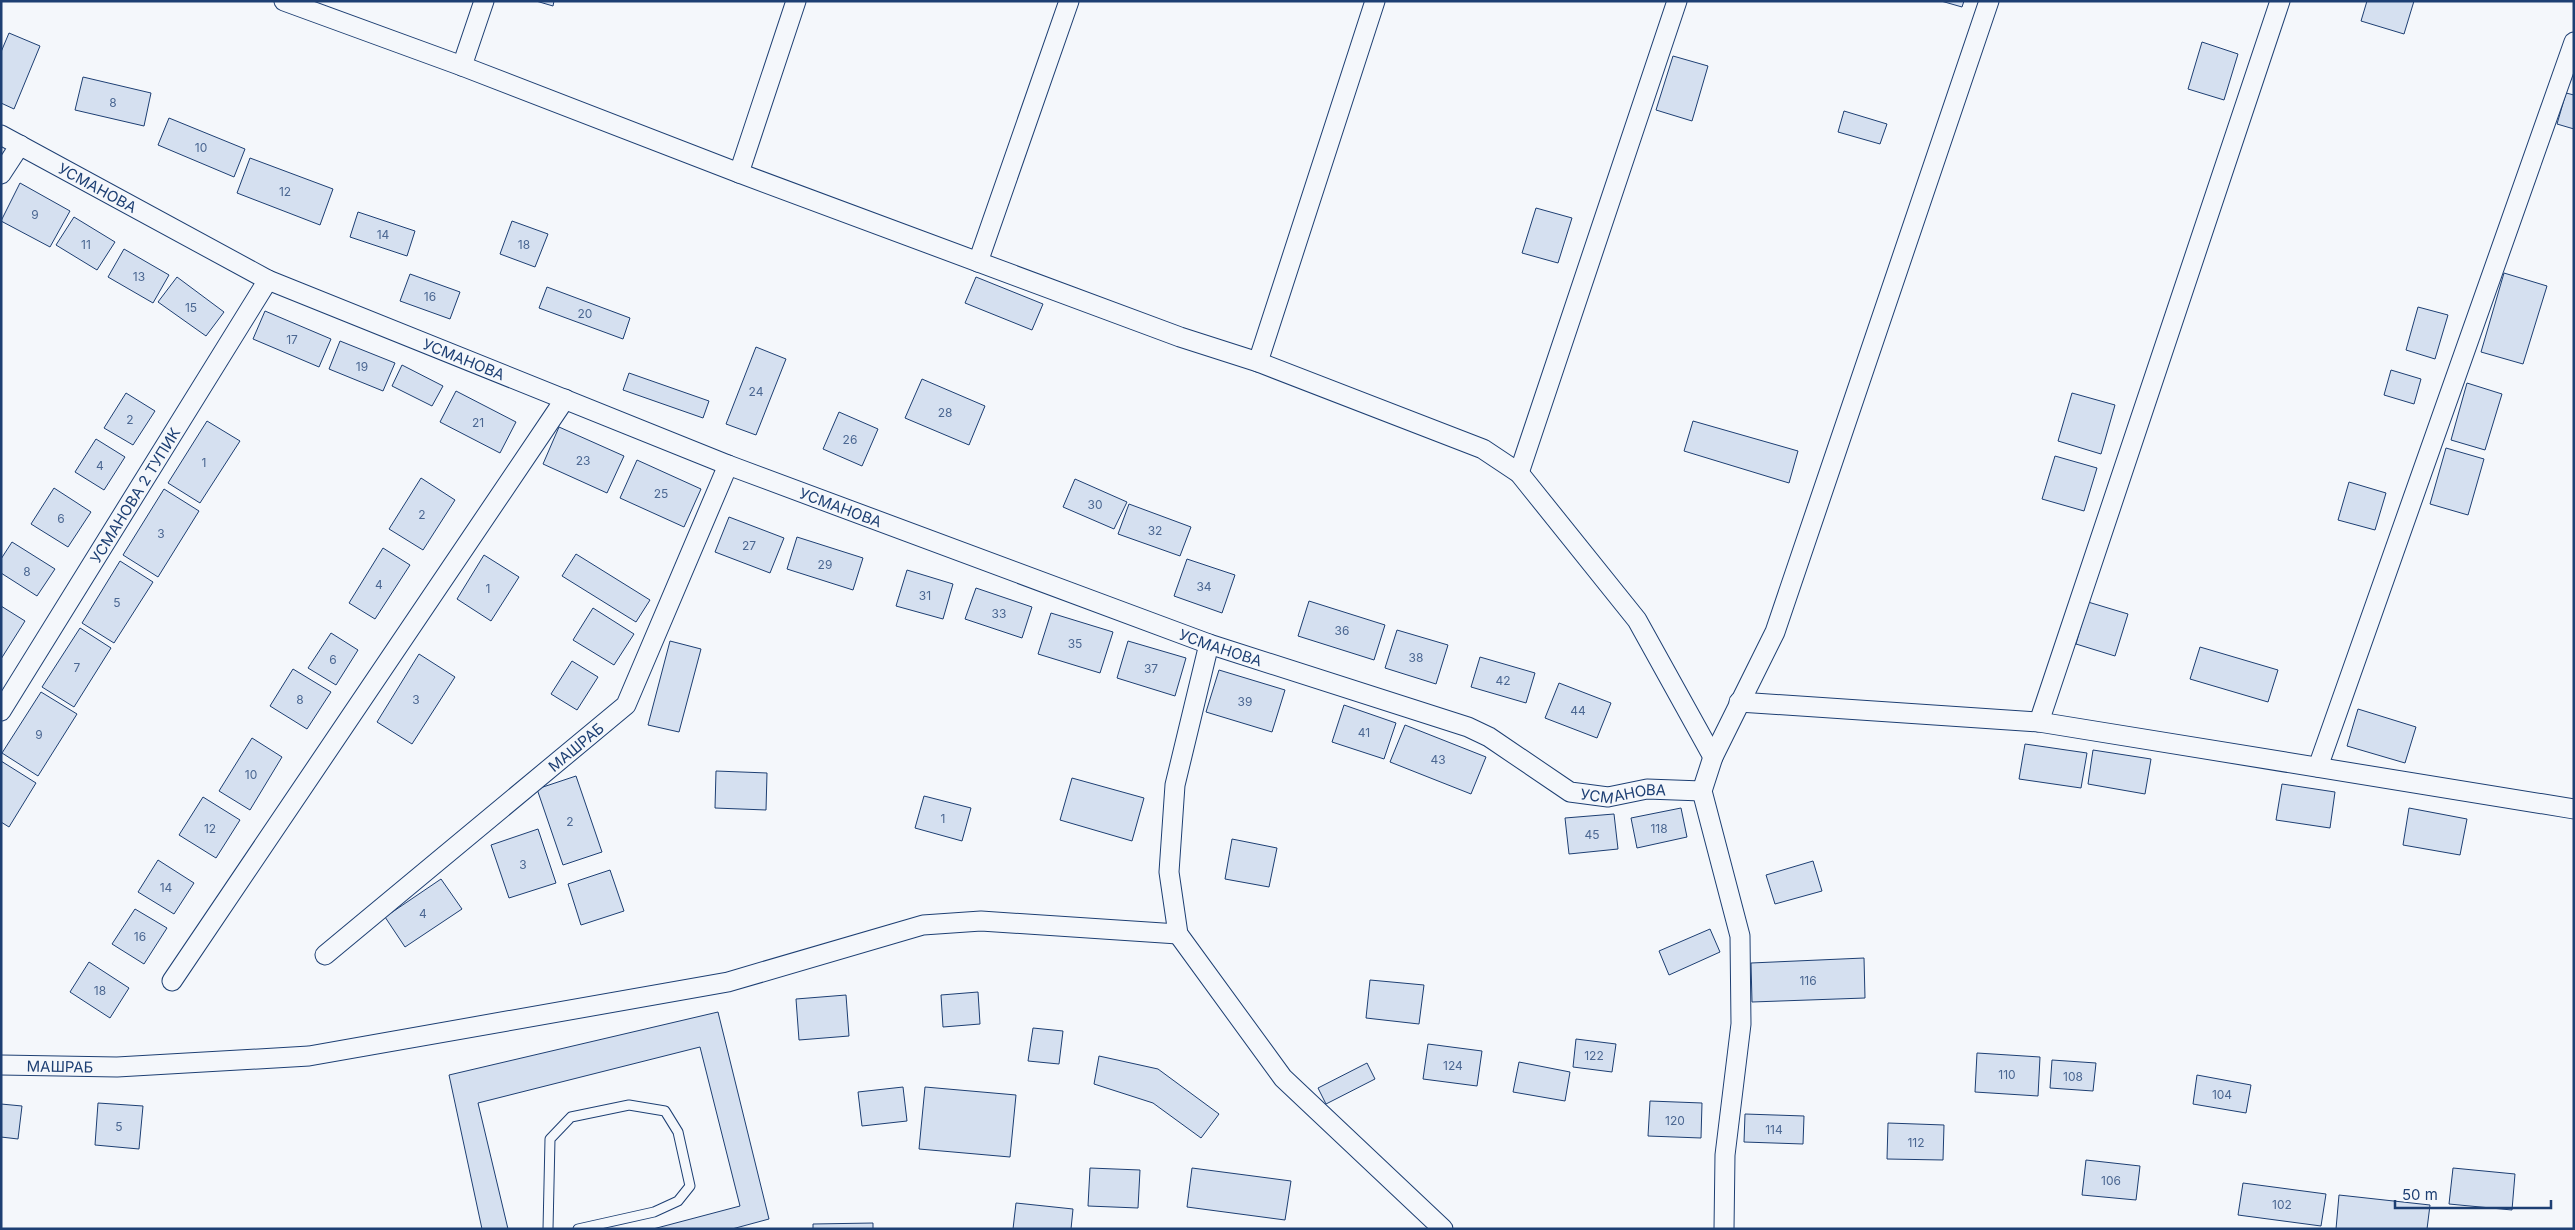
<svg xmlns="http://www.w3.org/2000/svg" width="2575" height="1230" font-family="Inter,sans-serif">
	<rect width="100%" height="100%" fill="#f4f7fb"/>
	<g fill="#d5e0f0" stroke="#1d3f73">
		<polygon points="536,1 554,1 553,6"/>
		<polygon points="1941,1 1964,1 1962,7"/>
		<polygon points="2367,1 2414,1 2404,34 2361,21"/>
		<polygon points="9,33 40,46 14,109 1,103 1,52"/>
		<polygon points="2202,42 2238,54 2224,100 2188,89"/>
		<polygon points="1673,56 1708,66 1692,121 1656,110"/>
		<polygon points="83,77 151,93 144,126 75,110"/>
		<polygon points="2566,93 2574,95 2574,129 2557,124"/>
		<polygon points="1844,111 1887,124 1880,144 1838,132"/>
		<polygon points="169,118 245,149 234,177 158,145"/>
		<polygon points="250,158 333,189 320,225 237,193"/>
		<polygon points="20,183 70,211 50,247 1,221"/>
		<polygon points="1536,208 1572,218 1558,263 1522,253"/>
		<polygon points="358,212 415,231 407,256 350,237"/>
		<polygon points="74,217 115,242 97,270 56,245"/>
		<polygon points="512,221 548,234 535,267 500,254"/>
		<polygon points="124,249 169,275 153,303 108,277"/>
		<polygon points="2504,273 2547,286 2523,364 2481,352"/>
		<polygon points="410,274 460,292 450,319 400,301"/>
		<polygon points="177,277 224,312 206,336 158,302"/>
		<polygon points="976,277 1043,304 1032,330 965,303"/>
		<polygon points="547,287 630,318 623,339 539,308"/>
		<polygon points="2418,307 2448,315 2435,359 2406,350"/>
		<polygon points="265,311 331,339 319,367 253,339"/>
		<polygon points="340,341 395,363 383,391 329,369"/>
		<polygon points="756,347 786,359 756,435 726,424"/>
		<polygon points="402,365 443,386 432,406 392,386"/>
		<polygon points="2391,370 2421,379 2414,404 2384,395"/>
		<polygon points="629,373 709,401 703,418 623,390"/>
		<polygon points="922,379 985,406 969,445 905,418"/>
		<polygon points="2467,383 2502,394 2485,450 2451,440"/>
		<polygon points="456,391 516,422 500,453 440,422"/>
		<polygon points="126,393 155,411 133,445 104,428"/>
		<polygon points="2072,393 2115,405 2101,454 2058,441"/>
		<polygon points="839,412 878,429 862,466 823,449"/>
		<polygon points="207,421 240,441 200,503 168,483"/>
		<polygon points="1693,421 1798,451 1789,483 1684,451"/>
		<polygon points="559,427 624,456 607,493 543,464"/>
		<polygon points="96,439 125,457 104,490 75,472"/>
		<polygon points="2446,448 2484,459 2468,515 2430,504"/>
		<polygon points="2055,456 2097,468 2084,511 2042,499"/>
		<polygon points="637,460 701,489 684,527 620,498"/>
		<polygon points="421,478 455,500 423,550 389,529"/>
		<polygon points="1075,479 1127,502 1114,529 1063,507"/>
		<polygon points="2349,482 2386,493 2375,530 2338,520"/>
		<polygon points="54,488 91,512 68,547 31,524"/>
		<polygon points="164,489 199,511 158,577 123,555"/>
		<polygon points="1129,504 1191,527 1180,556 1118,534"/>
		<polygon points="729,517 784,538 770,573 715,552"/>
		<polygon points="797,537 863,558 853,590 787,569"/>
		<polygon points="12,542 55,569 37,596 1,573 1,559"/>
		<polygon points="383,548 410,565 375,619 349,603"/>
		<polygon points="576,554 650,600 636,622 562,576"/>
		<polygon points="484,555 519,577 491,621 457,599"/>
		<polygon points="1187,559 1235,575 1222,613 1174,596"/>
		<polygon points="120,561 153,582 114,643 82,623"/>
		<polygon points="907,570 953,584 943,619 896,606"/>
		<polygon points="976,588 1032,607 1022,638 965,619"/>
		<polygon points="1309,601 1385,625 1374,660 1298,636"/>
		<polygon points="2088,602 2128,614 2115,656 2076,644"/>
		<polygon points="1,606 25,621 1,659"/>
		<polygon points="593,608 634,634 614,665 573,640"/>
		<polygon points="1051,613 1113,632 1100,673 1038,654"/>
		<polygon points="80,628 111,648 74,707 42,687"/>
		<polygon points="1397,630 1448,645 1436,684 1385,668"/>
		<polygon points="331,633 358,650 336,685 308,668"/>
		<polygon points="670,641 701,649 679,732 648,725"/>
		<polygon points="1128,641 1186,658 1175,696 1117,678"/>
		<polygon points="2200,647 2278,670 2268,702 2190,679"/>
		<polygon points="419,654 455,677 412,744 377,722"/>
		<polygon points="1480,657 1535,673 1526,703 1471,687"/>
		<polygon points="572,661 598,677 577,710 551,694"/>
		<polygon points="293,669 331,692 307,729 270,706"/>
		<polygon points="1219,670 1285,690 1272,732 1206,712"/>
		<polygon points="1559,683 1611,703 1597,738 1545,718"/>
		<polygon points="41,692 77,714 38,776 2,753"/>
		<polygon points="1344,705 1396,723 1384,759 1332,742"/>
		<polygon points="2358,709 2416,727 2405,763 2347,746"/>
		<polygon points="1405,725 1486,757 1471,794 1390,762"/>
		<polygon points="252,738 282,757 250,810 219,791"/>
		<polygon points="2025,744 2087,753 2081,788 2019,779"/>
		<polygon points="2093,750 2151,759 2145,794 2088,784"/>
		<polygon points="1,761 36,783 9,827 1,822"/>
		<polygon points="716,771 767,773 766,810 715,808"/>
		<polygon points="576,776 602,852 563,865 537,789"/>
		<polygon points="1072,778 1144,798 1132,841 1060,820"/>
		<polygon points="2282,784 2335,792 2330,828 2276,820"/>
		<polygon points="924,796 971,808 962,841 915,828"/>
		<polygon points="203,797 240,820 216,858 179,835"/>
		<polygon points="1681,808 1687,837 1637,848 1631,818"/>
		<polygon points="2409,808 2467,819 2460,855 2403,845"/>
		<polygon points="1614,814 1618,849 1569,854 1565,818"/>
		<polygon points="538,829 556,883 509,898 491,845"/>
		<polygon points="1232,839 1277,848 1269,887 1225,879"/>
		<polygon points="158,860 194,883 174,914 138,892"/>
		<polygon points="1813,861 1822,891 1775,904 1766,875"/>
		<polygon points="610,870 624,911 581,925 568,884"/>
		<polygon points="441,879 462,909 405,947 385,917"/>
		<polygon points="135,909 167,928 144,964 112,944"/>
		<polygon points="1710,929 1720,952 1669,975 1659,951"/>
		<polygon points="1864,958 1865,998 1752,1002 1751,963"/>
		<polygon points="89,962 129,988 110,1018 70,992"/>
		<polygon points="1370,980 1424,985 1419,1024 1366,1018"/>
		<polygon points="978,992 980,1024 943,1027 941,995"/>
		<polygon points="846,995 849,1036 799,1040 796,999"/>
		<polygon points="718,1012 769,1219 732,1229 653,1229 740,1206 700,1047 478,1103 508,1229 482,1229 449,1075"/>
		<polygon points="1033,1028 1063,1031 1059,1064 1028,1061"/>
		<polygon points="1576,1039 1616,1044 1612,1072 1573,1067"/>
		<polygon points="1428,1044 1482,1051 1477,1086 1423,1079"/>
		<polygon points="1977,1053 2040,1057 2038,1096 1975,1092"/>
		<polygon points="1099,1056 1158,1069 1219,1114 1201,1138 1153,1103 1094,1084"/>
		<polygon points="2052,1060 2096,1063 2093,1091 2050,1088"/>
		<polygon points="1519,1062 1570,1072 1565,1101 1513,1092"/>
		<polygon points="1367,1063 1375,1079 1326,1104 1318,1088"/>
		<polygon points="2197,1075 2251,1085 2246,1113 2193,1104"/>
		<polygon points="903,1087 907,1121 862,1126 858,1092"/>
		<polygon points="925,1087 1016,1095 1010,1157 919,1149"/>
		<polygon points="1650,1101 1702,1103 1701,1138 1648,1136"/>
		<polygon points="98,1103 143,1106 139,1149 95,1145"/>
		<polygon points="1,1104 22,1106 18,1139 1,1137"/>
		<polygon points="1745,1114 1804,1116 1803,1144 1744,1142"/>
		<polygon points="1888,1123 1944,1125 1943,1160 1887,1159"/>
		<polygon points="2086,1160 2140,1166 2136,1200 2082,1195"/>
		<polygon points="1090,1168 1140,1170 1138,1208 1088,1206"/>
		<polygon points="1192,1168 1291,1181 1285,1220 1187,1207"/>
		<polygon points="2453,1168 2515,1174 2512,1210 2449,1204"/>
		<polygon points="2243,1183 2326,1194 2321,1226 2238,1215"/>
		<polygon points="2339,1195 2430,1205 2427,1229 2336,1229"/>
		<polygon points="1016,1203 1073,1209 1071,1229 1013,1229"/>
		<polygon points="873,1223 873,1229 813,1229 813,1224"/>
	</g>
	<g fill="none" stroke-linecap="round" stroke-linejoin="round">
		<g stroke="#1d3f73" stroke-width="11">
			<polyline id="lane" points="548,1229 550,1139 571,1117 629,1105 665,1111 678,1132 690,1186 678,1201 654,1212 578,1229"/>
		</g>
		<g stroke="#1d3f73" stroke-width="21">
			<g id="street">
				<polyline points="284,1 462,66 739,173 1180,337 1258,362 1483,449 1519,473 1637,620 1713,757"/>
				<polyline points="462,66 484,1"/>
				<path id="s1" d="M1,135L268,280L728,465L1209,644L1468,727L1489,737L1570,792L1608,797L1647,789L1702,791"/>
				<polyline points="739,173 796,1"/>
				<polyline points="1,174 20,145"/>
				<polyline points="978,262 1069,1"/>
				<polyline points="1258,362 1375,1"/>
				<polyline points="1519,473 1677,1"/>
				<polyline points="1209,644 1175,785 1169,872 1178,934 1283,1078 1443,1229"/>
				<polyline points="1739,702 2039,722 2574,809"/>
				<path id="s2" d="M1,711L268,280"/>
				<polyline points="2039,722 2280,1"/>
				<polyline points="2318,767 2574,42"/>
				<path id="s3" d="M325,955L626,705L728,465"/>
				<polyline points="172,981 565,399"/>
				<path id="s4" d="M1,1065L117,1067L309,1056L728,982L923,925L981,921L1178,934"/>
				<polyline points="1724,1229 1725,1155 1741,1024 1740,936 1702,791 1713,757 1775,632 1989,1"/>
			</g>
		</g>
		<use href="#lane" stroke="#f4f7fb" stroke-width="9"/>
		<use href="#street" stroke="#f4f7fb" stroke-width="19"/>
	</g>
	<g text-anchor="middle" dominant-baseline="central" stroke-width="4" stroke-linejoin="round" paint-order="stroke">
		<g font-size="12" fill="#4b6792">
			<text x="113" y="102">8</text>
			<text x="201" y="147">10</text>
			<text x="285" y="191">12</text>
			<text x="35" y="214">9</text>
			<text x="383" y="234">14</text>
			<text x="86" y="244">11</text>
			<text x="524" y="244">18</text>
			<text x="139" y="276">13</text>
			<text x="430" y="296">16</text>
			<text x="191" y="307">15</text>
			<text x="585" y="313">20</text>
			<text x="292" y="339">17</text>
			<text x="362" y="366">19</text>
			<text x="756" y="391">24</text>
			<text x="945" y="412">28</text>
			<text x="130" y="419">2</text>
			<text x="478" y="422">21</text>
			<text x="850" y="439">26</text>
			<text x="583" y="460">23</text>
			<text x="204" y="462">1</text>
			<text x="100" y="465">4</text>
			<text x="661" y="493">25</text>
			<text x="1095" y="504">30</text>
			<text x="422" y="514">2</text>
			<text x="61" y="518">6</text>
			<text x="1155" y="530">32</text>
			<text x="161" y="533">3</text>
			<text x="749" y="545">27</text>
			<text x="825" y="564">29</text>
			<text x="27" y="571">8</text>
			<text x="379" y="584">4</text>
			<text x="1204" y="586">34</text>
			<text x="488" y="588">1</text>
			<text x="925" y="595">31</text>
			<text x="117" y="602">5</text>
			<text x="999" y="613">33</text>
			<text x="1342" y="630">36</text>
			<text x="1075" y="643">35</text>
			<text x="1416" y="657">38</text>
			<text x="333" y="659">6</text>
			<text x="77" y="667">7</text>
			<text x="1151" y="668">37</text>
			<text x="1503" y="680">42</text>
			<text x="300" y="699">8</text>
			<text x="416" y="699">3</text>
			<text x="1245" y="701">39</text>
			<text x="1578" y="710">44</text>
			<text x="1364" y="732">41</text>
			<text x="39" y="734">9</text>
			<text x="1438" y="759">43</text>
			<text x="251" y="774">10</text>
			<text x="943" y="818">1</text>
			<text x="570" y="821">2</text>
			<text x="210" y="828">12</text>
			<text x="1659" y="828">118</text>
			<text x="1592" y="834">45</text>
			<text x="523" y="864">3</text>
			<text x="166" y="887">14</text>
			<text x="423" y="913">4</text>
			<text x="140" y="936">16</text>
			<text x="1808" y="980">116</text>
			<text x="100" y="990">18</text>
			<text x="1594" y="1055">122</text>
			<text x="1453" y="1065">124</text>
			<text x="2007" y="1074">110</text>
			<text x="2073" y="1076">108</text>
			<text x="2222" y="1094">104</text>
			<text x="1675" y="1120">120</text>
			<text x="119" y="1126">5</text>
			<text x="1774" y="1129">114</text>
			<text x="1916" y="1142">112</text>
			<text x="2111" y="1180">106</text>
			<text x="2282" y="1204">102</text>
		</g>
		<g font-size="15" fill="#1d3f73" stroke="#f4f7fb">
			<text stroke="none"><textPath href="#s1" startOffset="110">УСМАНОВА</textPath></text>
			<text stroke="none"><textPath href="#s1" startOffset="515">УСМАНОВА</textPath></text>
			<text stroke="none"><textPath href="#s2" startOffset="254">УСМАНОВА 2 ТУПИК</textPath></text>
			<text stroke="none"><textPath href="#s1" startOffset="920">УСМАНОВА</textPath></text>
			<text stroke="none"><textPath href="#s1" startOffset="1325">УСМАНОВА</textPath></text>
			<text stroke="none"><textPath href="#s3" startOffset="326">МАШРАБ</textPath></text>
			<text stroke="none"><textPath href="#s1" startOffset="1760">УСМАНОВА</textPath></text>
			<text stroke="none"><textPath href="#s4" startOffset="59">МАШРАБ</textPath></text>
		</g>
	</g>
	<rect width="2575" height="1230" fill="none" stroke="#1d3f73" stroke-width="5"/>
	<path d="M2395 1200v8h156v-8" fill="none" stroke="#1d3f73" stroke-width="2.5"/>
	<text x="2402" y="1200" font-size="15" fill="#1d3f73" stroke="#f4f7fb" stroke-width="4" paint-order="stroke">50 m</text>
</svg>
